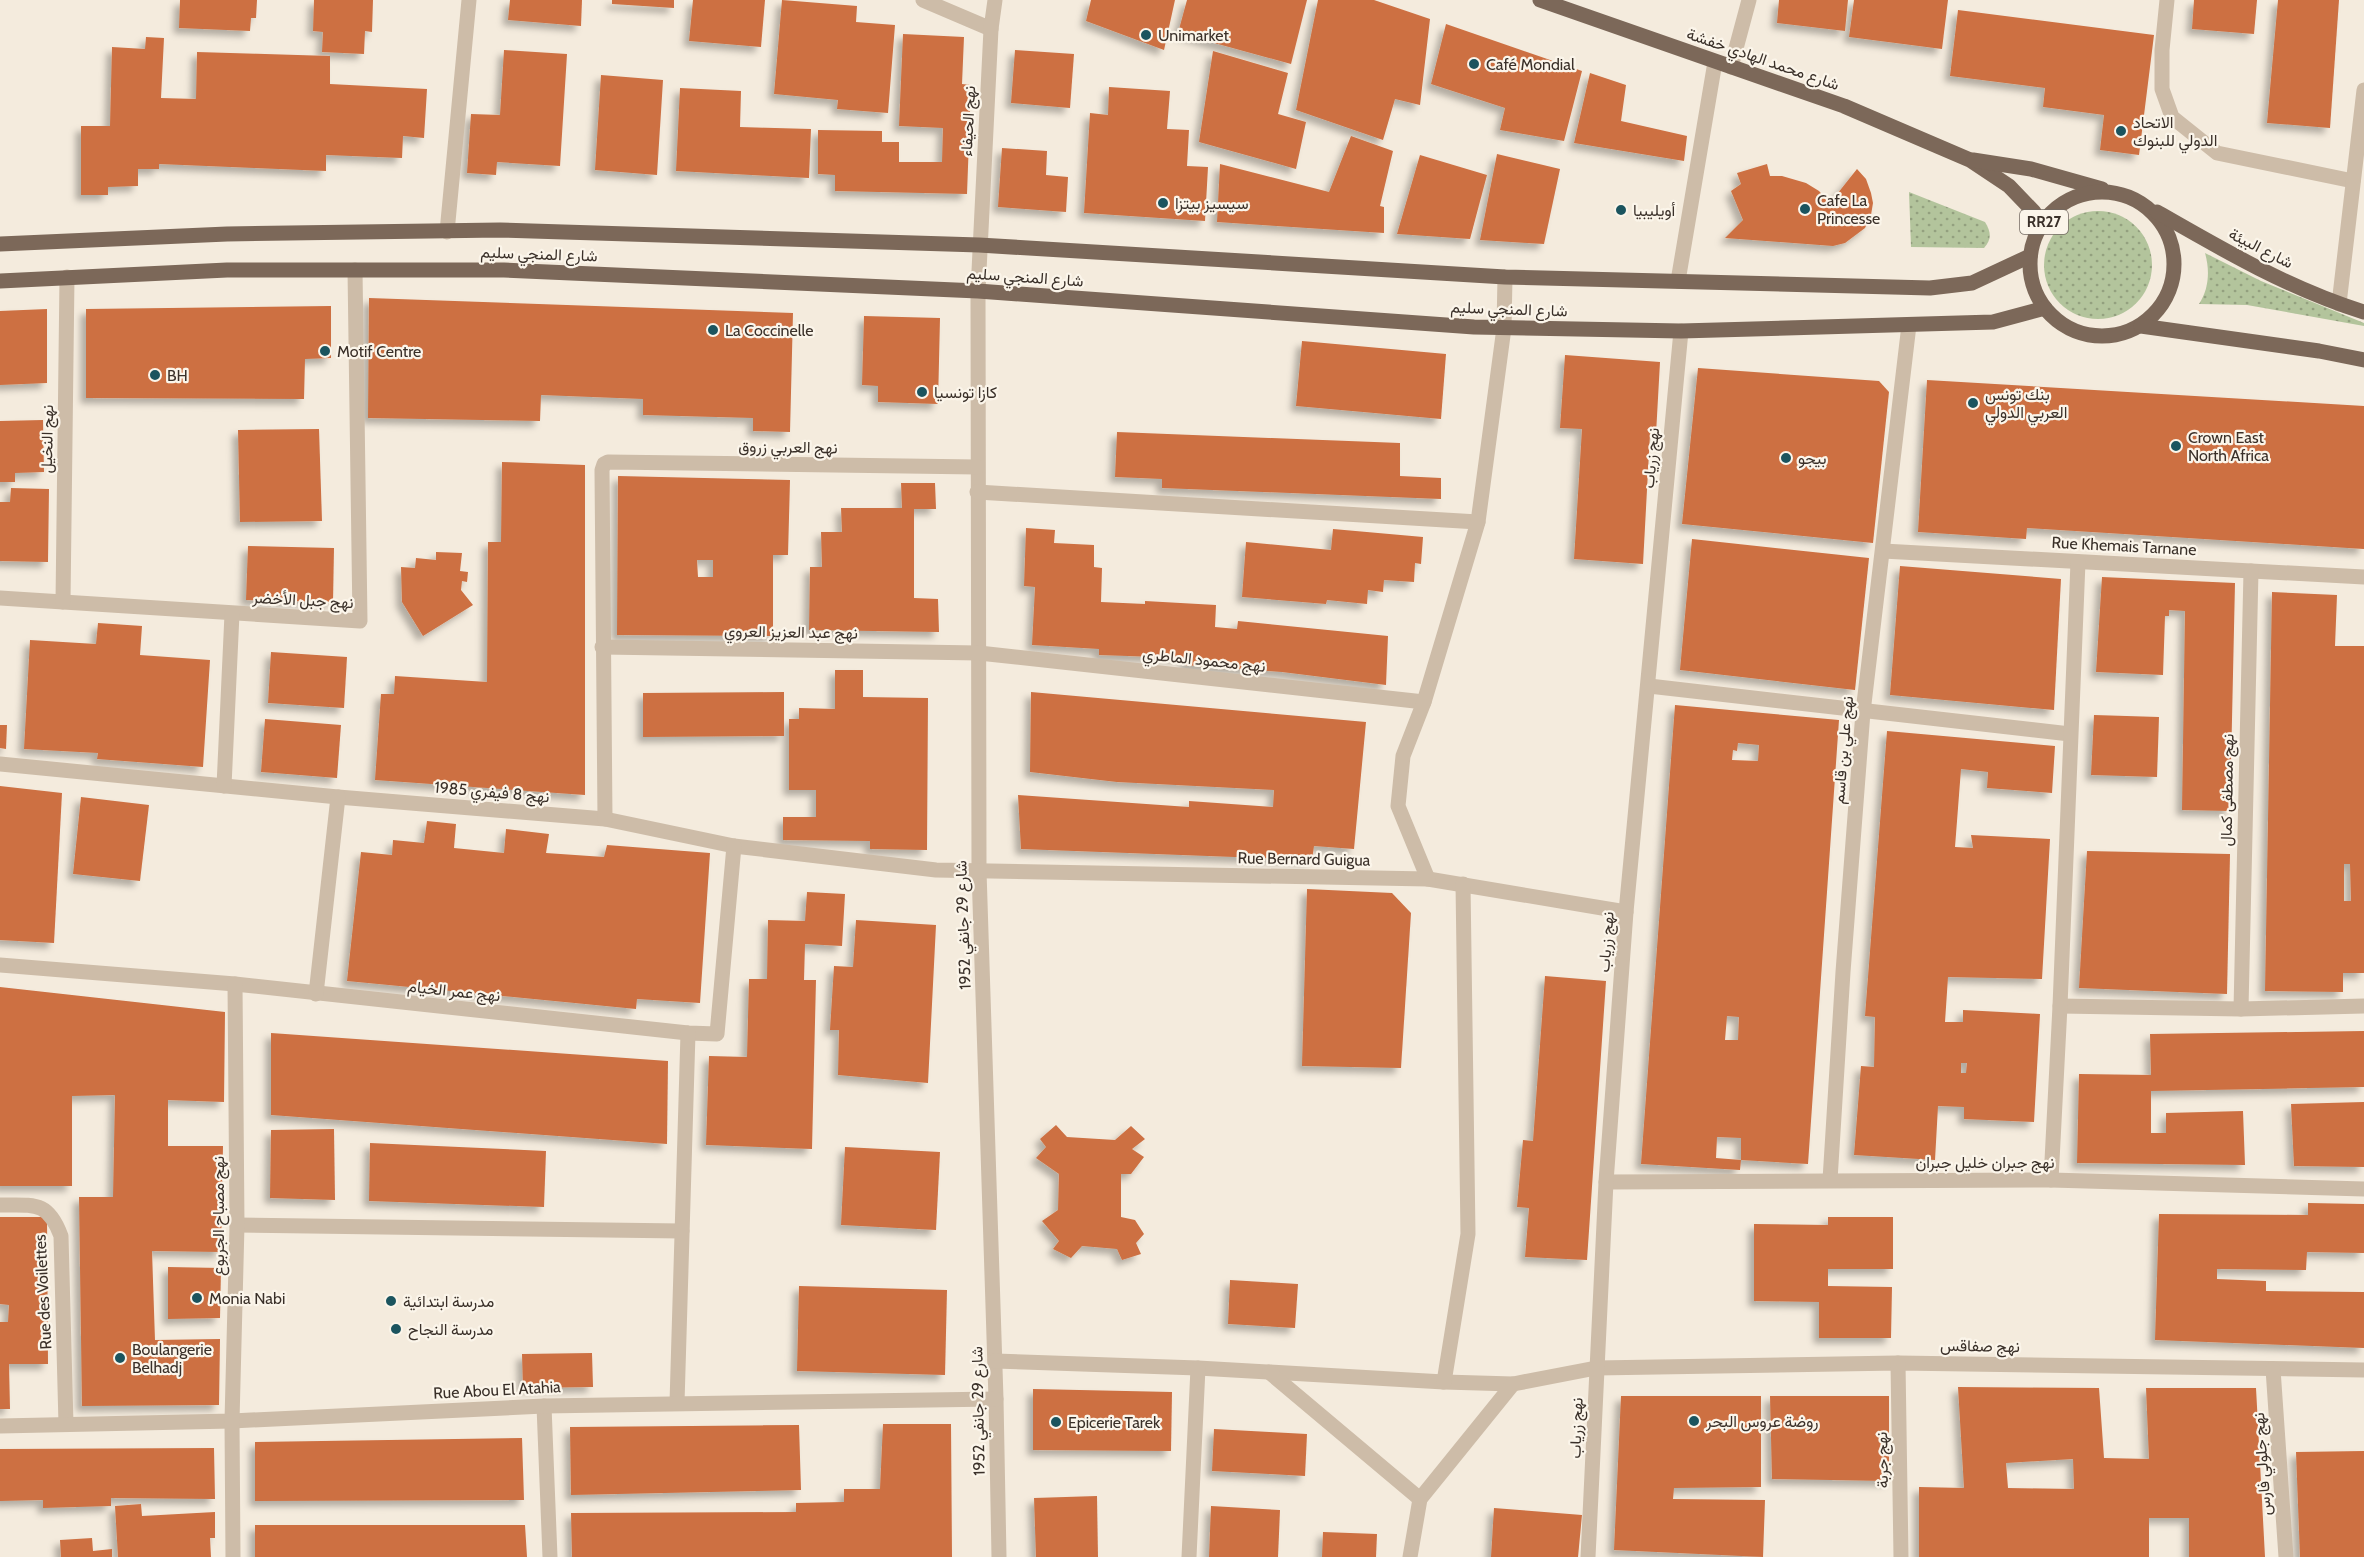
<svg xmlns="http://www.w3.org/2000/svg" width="2364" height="1557" font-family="Cabin,Vazirmatn,sans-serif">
	<defs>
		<pattern id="grass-dots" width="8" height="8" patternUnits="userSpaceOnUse" patternTransform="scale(1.5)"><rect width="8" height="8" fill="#b3c49c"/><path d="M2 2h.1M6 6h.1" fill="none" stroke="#93a07f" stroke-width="1.8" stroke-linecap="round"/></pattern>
		<filter id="shadow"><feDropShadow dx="-5.5" dy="5.5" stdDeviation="3" flood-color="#0004"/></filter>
	</defs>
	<rect width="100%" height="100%" fill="#f4ebdd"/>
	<g fill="url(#grass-dots)">
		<path d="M1909,192L1985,222C1991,232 1992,239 1984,248L1911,247Z"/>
		<circle cx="2098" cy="265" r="54"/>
		<path d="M2205,253L2261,281L2364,323V326L2247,305L2199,304C2209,289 2210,270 2205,253Z"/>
	</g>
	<g fill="#cd7042" fill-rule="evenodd" filter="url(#shadow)">
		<polygon points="180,0 257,0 256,18 251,18 250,31 179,28"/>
		<polygon points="314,0 373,0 372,32 365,31 364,54 322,52 323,32 313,31"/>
		<polygon points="510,0 582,0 581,26 508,20"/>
		<polygon points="612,0 674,0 674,8 612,4"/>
		<polygon points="693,0 765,0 761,47 689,41"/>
		<polygon points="782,0 857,6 856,22 895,25 888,113 837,109 838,100 774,94"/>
		<polygon points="1091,0 1175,0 1164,50 1086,21"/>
		<polygon points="1187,0 1307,0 1291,64 1178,33"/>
		<polygon points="1318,0 1374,0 1430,19 1420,105 1395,99 1383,140 1296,110"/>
		<polygon points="1779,0 1848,0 1845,31 1777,23"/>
		<polygon points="1854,0 1948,0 1942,49 1849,37"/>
		<polygon points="2194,0 2257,0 2254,34 2192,29"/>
		<polygon points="2278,0 2339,0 2330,128 2267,123"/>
		<polygon points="1958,10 2154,35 2139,155 2100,150 2104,115 2043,107 2045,88 1950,76"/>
		<polygon points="1446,24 1582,71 1564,141 1500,130 1505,108 1431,84"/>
		<polygon points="903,34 964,37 962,84 971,85 967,194 835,191 835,175 818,174 818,130 882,131 882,142 899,142 899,162 942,162 943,128 899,126"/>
		<polygon points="146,37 164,38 161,98 196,99 197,52 330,56 330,84 427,89 424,138 403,136 402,158 326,155 326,171 159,164 159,169 138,169 138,186 108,187 108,195 81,195 81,126 110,126 112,47 145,49"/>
		<polygon points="504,50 567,54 560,166 497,162 496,175 467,173 471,114 500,115"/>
		<polygon points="1015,50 1074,54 1070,108 1011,103"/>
		<polygon points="1213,51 1288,73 1278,114 1306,122 1296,169 1199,142"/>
		<polygon points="1590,73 1626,85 1621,121 1687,136 1684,161 1574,143"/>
		<polygon points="601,75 663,80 657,175 595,170"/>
		<polygon points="1109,87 1170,91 1167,129 1189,130 1187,166 1208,167 1205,221 1084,213 1090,113 1108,115"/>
		<polygon points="680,88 741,91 740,127 811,129 809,178 676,171"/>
		<polygon points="1351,136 1393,151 1380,206 1384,207 1384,233 1217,222 1220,164 1329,192"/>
		<polygon points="1002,148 1047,151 1046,175 1068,177 1066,212 998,207"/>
		<polygon points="1497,154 1560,169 1544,244 1480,240"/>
		<polygon points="1420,155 1487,175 1470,239 1397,234"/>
		<polygon points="1767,164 1770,176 1782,176 1806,183 1819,191 1830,203 1857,169 1866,179 1871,193 1873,203 1871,215 1865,228 1845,243 1833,246 1725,238 1743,220 1731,191 1741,184 1737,173"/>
		<polygon points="369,298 793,313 790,432 753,431 753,418 643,415 643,399 541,395 540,421 368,418"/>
		<polygon points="331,306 331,358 305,359 304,399 86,398 86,309"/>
		<polygon points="47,309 47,383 0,385 0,311"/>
		<polygon points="864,316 940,318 938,404 878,402 878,386 862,385"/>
		<polygon points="1302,341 1446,354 1441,419 1296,406"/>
		<polygon points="1565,355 1660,362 1656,434 1650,434 1643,564 1574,559 1582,429 1560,428"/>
		<polygon points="1698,368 1879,381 1889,392 1873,543 1682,524"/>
		<polygon points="1927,380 2364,406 2364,549 2027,528 2026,539 1918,532"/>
		<polygon points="43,420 44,472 15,473 15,482 0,482 0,421"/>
		<polygon points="319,429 322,521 240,522 238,430"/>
		<polygon points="1117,432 1400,443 1400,476 1441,478 1441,499 1162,488 1162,479 1115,477"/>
		<polygon points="502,462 585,465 585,795 375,780 381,694 394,694 395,676 487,682 488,542 501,542"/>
		<path d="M618,476L790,480L788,555H773V636L617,635ZM697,560H713V577H698Z"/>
		<polygon points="901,483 935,483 936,509 914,509 914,598 938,599 939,632 809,630 810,567 822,567 821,532 842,532 841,508 902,508"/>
		<polygon points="11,488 49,489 48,562 0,561 0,502 10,502"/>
		<polygon points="1026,528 1055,530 1054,543 1094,545 1094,567 1102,568 1101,602 1145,604 1145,601 1216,605 1215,627 1237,629 1238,621 1388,636 1386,685 1282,672 1185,665 1186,658 1099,655 1099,649 1032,645 1035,587 1024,586"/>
		<polygon points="1333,529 1423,537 1421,564 1415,563 1414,582 1384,580 1383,592 1368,590 1367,604 1327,600 1326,604 1242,597 1246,542 1331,550"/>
		<polygon points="1692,539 1869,558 1855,690 1680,670"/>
		<polygon points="248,546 334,548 333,602 246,600"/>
		<polygon points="436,552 462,553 460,571 468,572 467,582 462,581 461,590 473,605 423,636 402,602 401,567 415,568 416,558 436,560"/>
		<polygon points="1900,566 2061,579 2054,710 1890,695"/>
		<polygon points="2102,577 2235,583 2230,811 2182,810 2185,611 2169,610 2169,616 2165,616 2163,675 2096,672"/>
		<path d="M2272,592L2337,595L2335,646H2364V973H2343V992L2265,991ZM2344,864H2350L2351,901H2344Z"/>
		<polygon points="98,623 142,626 140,655 210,660 203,767 97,759 98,753 24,749 30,640 96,644"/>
		<polygon points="271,652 347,657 344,708 268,703"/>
		<polygon points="835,670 863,670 863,697 928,698 927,850 870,849 870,841 783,840 783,817 816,817 816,790 789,790 789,719 799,719 799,708 835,709"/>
		<polygon points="784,692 784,736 643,737 643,693"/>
		<polygon points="1031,692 1366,722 1354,849 1314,846 1312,860 1021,849 1018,795 1189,807 1189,801 1273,807 1274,790 1117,782 1030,772"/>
		<path d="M1675,705L1839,720L1808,1164L1741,1160V1138L1717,1137L1716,1158L1741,1160L1740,1170L1641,1164ZM1738,743L1759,745L1758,761L1732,760L1733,750L1737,751ZM1727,1016L1739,1017L1738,1040H1725Z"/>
		<polygon points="2094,715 2159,717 2157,777 2091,775"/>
		<polygon points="265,719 341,725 337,778 261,772"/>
		<polygon points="0,725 7,725 6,749 0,748"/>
		<path d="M1887,731L2055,746L2052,793L1987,788L1988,772L1961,769L1955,847L1973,848L1971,835L2050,839L2042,979L1948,977L1945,1022H1963V1010L2040,1014L2034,1122L1964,1119V1107L1938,1106L1935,1160L1854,1155L1861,1066L1874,1067L1875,1017L1865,1016ZM1961,1063H1967L1966,1073H1961Z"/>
		<polygon points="0,786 62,793 54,943 0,940"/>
		<polygon points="81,797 149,805 140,881 73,874"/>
		<polygon points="427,821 456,824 454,848 504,853 506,829 549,834 546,853 604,857 607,845 710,853 700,1003 637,999 636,1009 347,981 361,852 392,855 393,840 424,843"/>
		<polygon points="2087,851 2230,854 2227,994 2079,988"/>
		<polygon points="1307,889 1392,893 1411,913 1401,1068 1302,1066"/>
		<polygon points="807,892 845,894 842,946 805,944 804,980 816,980 812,1149 706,1145 709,1056 747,1057 749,979 767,979 768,920 805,921"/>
		<polygon points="856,920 936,925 928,1083 838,1075 839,1030 830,1030 834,966 853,967"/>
		<polygon points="1545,976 1606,981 1587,1260 1525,1257 1529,1208 1517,1207 1523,1140 1533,1141"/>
		<polygon points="0,987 225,1012 224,1102 168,1100 168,1146 223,1146 221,1252 152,1251 155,1340 220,1339 219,1405 82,1406 79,1197 113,1197 115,1095 72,1096 72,1186 0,1186"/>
		<polygon points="2364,1031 2364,1087 2151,1091 2151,1133 2166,1133 2166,1113 2243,1111 2245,1165 2077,1163 2079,1074 2151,1075 2150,1034"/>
		<polygon points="271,1033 668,1061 667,1144 271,1115"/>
		<polygon points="2364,1102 2364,1167 2294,1166 2291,1104"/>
		<polygon points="1056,1125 1067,1137 1115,1140 1131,1126 1145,1139 1132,1149 1144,1157 1131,1174 1121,1174 1121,1217 1135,1220 1144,1234 1136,1243 1141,1254 1122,1260 1117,1249 1082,1246 1071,1258 1053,1249 1059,1241 1042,1221 1058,1210 1059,1174 1036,1158 1046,1147 1040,1139"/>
		<polygon points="334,1129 335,1200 270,1198 271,1130"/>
		<polygon points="370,1143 546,1151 544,1207 369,1201"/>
		<polygon points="845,1147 940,1152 936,1230 841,1225"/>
		<polygon points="2308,1203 2364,1204 2364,1253 2307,1252 2306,1270 2217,1269 2217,1279 2266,1281 2266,1291 2364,1292 2364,1348 2155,1340 2159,1214 2308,1215"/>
		<polygon points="0,1217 47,1217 48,1364 9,1364 10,1409 0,1409 0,1322 8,1322 9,1305 0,1304"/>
		<polygon points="1828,1217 1893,1217 1893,1269 1828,1269 1828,1286 1892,1287 1891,1338 1819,1338 1819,1302 1754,1301 1754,1224 1828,1225"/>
		<polygon points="168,1267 221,1268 220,1318 168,1319"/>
		<polygon points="1230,1280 1298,1284 1295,1328 1228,1324"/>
		<polygon points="799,1286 947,1290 945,1375 797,1371"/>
		<polygon points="592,1353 593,1387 523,1388 522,1354"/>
		<path d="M1958,1387L2099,1388L2104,1458L2149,1459L2146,1388H2256L2265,1557H2189V1518H2149V1557H1919V1487L1964,1488ZM2073,1459L2074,1489L2008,1488L2006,1463Z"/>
		<polygon points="1033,1389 1172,1392 1171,1451 1033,1450"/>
		<polygon points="1621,1396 1761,1396 1761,1487 1674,1488 1673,1499 1765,1500 1763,1557 1614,1550"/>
		<polygon points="1770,1396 1889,1396 1889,1481 1772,1479"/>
		<polygon points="883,1424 951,1424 952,1557 572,1557 571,1513 796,1512 796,1503 844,1502 844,1489 880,1489"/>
		<polygon points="799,1425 801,1490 571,1495 570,1427"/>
		<polygon points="1214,1429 1307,1434 1305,1476 1212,1471"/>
		<polygon points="522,1438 524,1500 255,1501 255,1442"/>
		<polygon points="214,1448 215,1499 111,1498 111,1506 43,1508 43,1500 0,1501 0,1449"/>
		<polygon points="2364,1451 2364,1557 2300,1557 2296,1452"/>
		<polygon points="1097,1496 1098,1557 1036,1557 1034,1498"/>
		<polygon points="141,1504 142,1516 215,1512 215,1538 210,1538 211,1557 118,1557 115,1506"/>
		<polygon points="1211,1506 1280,1510 1278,1557 1209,1557"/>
		<polygon points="1494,1508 1582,1515 1578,1557 1491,1557"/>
		<polygon points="255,1525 525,1525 527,1557 255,1557"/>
		<polygon points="1323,1532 1377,1534 1376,1557 1322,1557"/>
		<polygon points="92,1538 93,1551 112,1549 112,1557 61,1557 60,1540"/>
	</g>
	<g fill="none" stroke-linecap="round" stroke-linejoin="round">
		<g stroke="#cdbca8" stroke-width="15">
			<polyline points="923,0 991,29"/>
			<polyline points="995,0 991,29 978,291 979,871 996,1399 999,1557"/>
			<polyline points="2167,0 2162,50 2162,89 2172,117 2217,153 2353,181"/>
			<polyline points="1731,67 1749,0"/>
			<polyline points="447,232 469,0"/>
			<polyline points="1678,281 1715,62"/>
			<polyline points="2339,304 2364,90"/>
			<polyline points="977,492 1478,522"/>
			<polyline points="1883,551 2364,577"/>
			<polyline points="0,598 360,621 355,270"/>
			<polyline points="63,602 67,277"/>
			<polyline points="602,647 979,653 1424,702"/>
			<polyline points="1649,686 2070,734"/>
			<polyline points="0,764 338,797 605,819 734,846 936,870 1428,879 1626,912"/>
			<polyline points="224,786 232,614"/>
			<polyline points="605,819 602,470 604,464 608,462 977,467"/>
			<polyline points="1428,879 1398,806 1403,756 1424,702 1478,522 1504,328 1505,277"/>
			<polyline points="0,965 235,984 688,1033 717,1034 734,846"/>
			<polyline points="316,994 338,797"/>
			<polyline points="2060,1006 2241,1009 2364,1006"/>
			<polyline points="2241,1009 2251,571"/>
			<polyline points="1830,1180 1843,972 1863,712 1909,325"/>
			<polyline points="2051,1180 2060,1006 2078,562"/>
			<polyline points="1606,1182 2051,1180 2364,1189"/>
			<path d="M0,1205C35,1205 48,1201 61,1236L66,1424"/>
			<polyline points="237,1225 682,1231"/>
			<polyline points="995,1361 1198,1368 1444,1382 1513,1384 1596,1368 1898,1363 2364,1370"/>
			<polyline points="1898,1363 1901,1557"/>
			<polyline points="2273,1369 2286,1557"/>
			<polyline points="1269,1372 1420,1499"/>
			<polyline points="1444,1382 1468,1234 1463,884"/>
			<polyline points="677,1403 688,1033"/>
			<polyline points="544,1406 550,1557"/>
			<polyline points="0,1426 232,1421 544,1406 996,1399"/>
			<polyline points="233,1557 232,1421 237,1225 235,984"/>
			<polyline points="1189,1557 1198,1368"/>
			<polyline points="1410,1557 1420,1499 1513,1384"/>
			<polyline points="1588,1557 1606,1182 1626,912 1681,331"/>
		</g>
		<g stroke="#7c6859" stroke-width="15">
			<polyline points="1540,0 1844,106 1970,160 2009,186 2034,212 2036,234"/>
			<polyline points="1973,160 2031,169 2102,189"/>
			<circle cx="2102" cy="264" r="72"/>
			<path d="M2157,212C2223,250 2290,289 2364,312"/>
			<polyline points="0,244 227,234 500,230 979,245 1505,277 1930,288 1972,283 2030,256"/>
			<polyline points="0,281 227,270 504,270 978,291 1474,327 1681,331 1993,322 2045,308"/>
			<polyline points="2141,326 2319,351 2364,360"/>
		</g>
	</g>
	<g fill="#1b545e" stroke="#fbf5ea" stroke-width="2">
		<circle cx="1146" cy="35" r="6"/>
		<circle cx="1474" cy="64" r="6"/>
		<circle cx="2121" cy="131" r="6"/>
		<circle cx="1163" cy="203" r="6"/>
		<circle cx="1805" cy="209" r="6"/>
		<circle cx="1621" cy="210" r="6"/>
		<circle cx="713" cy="330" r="6"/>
		<circle cx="325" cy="351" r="6"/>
		<circle cx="155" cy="375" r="6"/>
		<circle cx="922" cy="392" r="6"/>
		<circle cx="1973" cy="403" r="6"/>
		<circle cx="2176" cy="446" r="6"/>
		<circle cx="1786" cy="458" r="6"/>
		<circle cx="197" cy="1298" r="6"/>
		<circle cx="391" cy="1301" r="6"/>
		<circle cx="396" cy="1329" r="6"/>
		<circle cx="120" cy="1358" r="6"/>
		<circle cx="1694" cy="1421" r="6"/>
		<circle cx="1056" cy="1422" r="6"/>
	</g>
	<g text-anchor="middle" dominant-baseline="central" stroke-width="4.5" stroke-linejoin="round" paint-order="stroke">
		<rect fill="#fbf5ea" stroke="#746b63" stroke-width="1.5" x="2020" y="210" width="48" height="24" rx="4.5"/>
		<g font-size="15" font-weight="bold" fill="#3a3029">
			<text x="2044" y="222">RR27</text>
		</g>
		<g font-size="16" fill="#3a3029" stroke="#fbf5ea" text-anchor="start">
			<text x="1158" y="35">Unimarket</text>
			<text x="1486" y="64">Café Mondial</text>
			<text x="2133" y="122">الاتحاد<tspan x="2133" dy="18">الدولي للبنوك</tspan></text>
			<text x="1817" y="200">Cafe La<tspan x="1817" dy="18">Princesse</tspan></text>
			<text x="1175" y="203">سيسيز بيتزا</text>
			<text x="1633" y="210">أويليبيا</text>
			<text x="725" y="330">La Coccinelle</text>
			<text x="337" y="351">Motif Centre</text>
			<text x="167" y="375">BH</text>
			<text x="934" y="392">كازا تونسيا</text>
			<text x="1985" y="394">بنك تونس<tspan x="1985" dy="18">العربي الدولي</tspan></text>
			<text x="2188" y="437">Crown East<tspan x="2188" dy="18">North Africa</tspan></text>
			<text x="1798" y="458">بيجو</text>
			<text x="209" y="1298">Monia Nabi</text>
			<text x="403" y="1301">مدرسة ابتدائية</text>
			<text x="408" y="1329">مدرسة النجاح</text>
			<text x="132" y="1349">Boulangerie<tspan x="132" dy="18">Belhadj</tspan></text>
			<text x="1706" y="1421">روضة عروس البحر</text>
			<text x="1068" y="1422">Epicerie Tarek</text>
		</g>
		<g font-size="16" fill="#3a3029" stroke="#fbf5ea">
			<text transform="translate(1763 59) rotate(19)">شارع محمد الهادي خفشة</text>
			<text transform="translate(968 121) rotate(-87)">نهج الحيفاء</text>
			<text transform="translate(2261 248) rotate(27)">شارع البيئة</text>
			<text transform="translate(539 254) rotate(2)">شارع المنجي سليم</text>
			<text transform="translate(1025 277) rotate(4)">شارع المنجي سليم</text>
			<text transform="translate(1509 309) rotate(2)">شارع المنجي سليم</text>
			<text transform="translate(47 439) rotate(-89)">نهج النخيل</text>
			<text transform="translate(788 447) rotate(1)">نهج العربي زروق</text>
			<text transform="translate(1651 458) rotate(-85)">نهج زرياب</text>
			<text transform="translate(2124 546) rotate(3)">Rue Khemais Tarnane</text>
			<text transform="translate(303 600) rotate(3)">نهج جبل الأخضر</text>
			<text transform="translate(791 632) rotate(1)">نهج عبد العزيز العروي</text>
			<text transform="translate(1204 660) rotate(6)">نهج محمود الماطري</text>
			<text transform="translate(1843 750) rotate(-85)">نهج علي بن قاسم</text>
			<text transform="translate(2227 790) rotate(-89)">نهج مصطفى كمال</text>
			<text transform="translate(492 792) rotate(5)">نهج 8 فيفري 1985</text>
			<text transform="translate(1304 859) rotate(1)">Rue Bernard Guigua</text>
			<text transform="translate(963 925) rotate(-92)">شارع 29 جانفي 1952</text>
			<text transform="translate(1606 942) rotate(-86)">نهج زرياب</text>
			<text transform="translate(454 991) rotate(6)">نهج عمر الخيام</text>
			<text x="1985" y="1162">نهج جبران خليل جبران</text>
			<text transform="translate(218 1216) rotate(-90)">نهج مصباح الجربوع</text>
			<text transform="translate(43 1292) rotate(-93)">Rue des Voilettes</text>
			<text transform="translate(1980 1346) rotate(1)">نهج صفاقس</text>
			<text transform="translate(497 1390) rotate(-3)">Rue Abou El Atahia</text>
			<text transform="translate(978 1411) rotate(-91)">شارع 29 جانفي 1952</text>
			<text transform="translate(1576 1428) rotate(-88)">نهج زرياب</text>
			<text transform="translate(1882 1460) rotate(-91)">نهج جربة</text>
			<text transform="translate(2262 1464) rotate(-94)">نهج جلولي فارس</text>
		</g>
	</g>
</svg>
